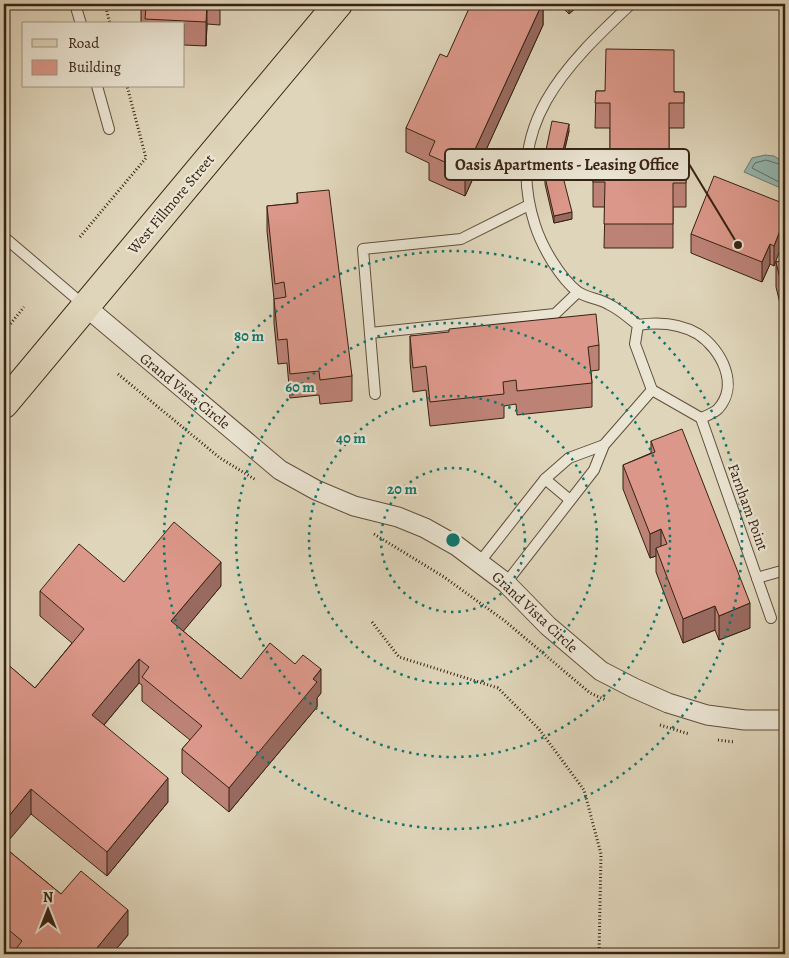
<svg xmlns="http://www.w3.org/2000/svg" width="789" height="958" font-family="Alegreya,serif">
	<rect width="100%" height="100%" fill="#dfd5ba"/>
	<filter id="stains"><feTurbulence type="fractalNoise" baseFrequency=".004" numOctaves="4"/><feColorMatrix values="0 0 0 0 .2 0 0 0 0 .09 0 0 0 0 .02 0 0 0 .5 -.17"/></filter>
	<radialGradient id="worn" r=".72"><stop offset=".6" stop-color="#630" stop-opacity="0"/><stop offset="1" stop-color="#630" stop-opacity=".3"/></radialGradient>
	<polygon fill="#93b8b1" stroke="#6e7c72" points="765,155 774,156 785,163 785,190 744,172 752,158"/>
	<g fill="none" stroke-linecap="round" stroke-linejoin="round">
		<polyline stroke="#656d62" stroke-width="1" points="785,166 766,160 755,163 752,168 785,185"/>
		<g stroke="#614f3d" stroke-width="12">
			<g id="service">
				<polyline points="75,4 81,24"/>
				<path d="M631,4C565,66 503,126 535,225C542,247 560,278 578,292C587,298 601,299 610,305C620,310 629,318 638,325L635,344L652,390L701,418L757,578L785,570"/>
				<polyline points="97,86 109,129"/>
				<polyline points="4,237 85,306"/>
				<path d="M638,325C658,322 679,323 698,334C721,349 740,385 718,409C714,413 706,416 701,418"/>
				<polyline points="370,333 555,314 578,292"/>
				<polyline points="375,394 363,249 461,239 529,205"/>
				<polyline points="545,479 570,500"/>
				<polyline points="479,563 545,479 569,458 604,445"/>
				<polyline points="757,578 771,618"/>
				<polyline points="506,583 594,470 604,445 652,390"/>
			</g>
		</g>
		<g stroke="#614f3d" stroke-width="21">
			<polyline id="minor" points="85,306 280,470 316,490 354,506 398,517 425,528 457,546 506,583 548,626 601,671 634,688 668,703 707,715 745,720 785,720"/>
		</g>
		<g stroke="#372213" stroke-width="30">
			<polyline id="primary" points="4,404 338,4"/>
		</g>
		<g stroke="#372213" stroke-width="3" stroke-dasharray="1 2.5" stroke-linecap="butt">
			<polyline points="105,4 110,24"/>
			<polyline points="80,237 146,158 127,86"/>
			<polyline points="4,332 24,307"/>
			<polyline points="118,374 220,458 256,480"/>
			<polyline points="374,534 444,577 505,621 590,693 606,700"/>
			<polyline points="372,622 399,657 498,688 539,729 584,790 601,854 599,954"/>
			<polyline points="660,725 689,734"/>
			<polyline points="718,740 734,742"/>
		</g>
		<use href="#service" stroke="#eae4d2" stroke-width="10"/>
		<use href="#minor" stroke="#eae4d2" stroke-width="19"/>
		<use href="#primary" stroke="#dfd5ba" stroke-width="28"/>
	</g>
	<g fill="#bc8276" stroke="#372213">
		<polygon points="141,4 232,4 231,8 220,8 220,25 207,24 206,46 184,45 184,24 141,24"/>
		<polygon points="543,4 543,25 465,196 429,180 429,163 406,152 406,128 447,57"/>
		<polygon points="559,4 580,4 569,14"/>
		<polygon points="596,91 684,92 684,128 669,128 669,171 686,171 686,207 673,207 673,248 604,248 605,207 593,207 593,171 610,171 610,128 595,128"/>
		<polygon points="569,131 560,170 544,167 544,160"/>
		<polygon points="545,177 572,219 554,223 545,184"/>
		<polygon points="297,193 352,376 352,401 320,404 319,395 290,398 287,363 278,364 274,323 274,299 267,231 267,206 297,203"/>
		<polygon points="785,204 774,266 770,264 762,282 691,253 691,234"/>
		<polygon points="785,260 785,324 776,287 776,262"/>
		<polygon points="410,336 599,345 599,370 591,371 592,383 592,407 517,415 516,404 504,406 504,418 430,426 426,390 413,392 410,361"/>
		<polygon points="651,441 750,628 719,640 715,630 683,643 656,572 656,556 650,558 623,489 623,465 651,453"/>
		<polygon points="221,586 183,631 241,679 321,693 317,698 317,707 229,812 182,773 182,749 190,740 142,701 142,685 139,683 104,725 168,802 107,876 31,814 7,664 35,688 72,643 40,616 40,591"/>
		<polygon points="4,847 61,894 128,935 112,954 9,954 4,950"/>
	</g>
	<g fill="#996a60" stroke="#372213">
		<polygon points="207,4 207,24 206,46 206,22"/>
		<polygon points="542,4 543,4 543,25 465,196 465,171"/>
		<polygon points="569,4 580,4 569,14"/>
		<polygon points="569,124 569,131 560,170 560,163"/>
		<polygon points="572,212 572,219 554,223 554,216"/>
		<polygon points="785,218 785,237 774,266 774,246"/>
		<polygon points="770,244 770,264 762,282 762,262"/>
		<polygon points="661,529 661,553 656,548 656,556 650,558 650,534"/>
		<polygon points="221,562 221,586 171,646 171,621"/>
		<polygon points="750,603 750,628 719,640 719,616"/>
		<polygon points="715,606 715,630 683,643 683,619"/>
		<polygon points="7,655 7,679 5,662"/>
		<polygon points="139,659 139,683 92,739 92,715"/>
		<polygon points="321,669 321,693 317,698 317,707 229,812 229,788"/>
		<polygon points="168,778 168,802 107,876 107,852"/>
		<polygon points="31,789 31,814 4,846 4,822"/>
		<polygon points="128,910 128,935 112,954 92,954"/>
	</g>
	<g fill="#db9789" stroke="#372213">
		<polygon points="141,4 207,4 206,22 145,19 146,7 141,7"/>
		<polygon points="471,4 542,4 465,171 429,155 435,141 406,128 440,54 447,57"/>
		<polygon points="606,49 674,50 674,92 684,92 684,103 669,103 669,171 686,171 686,183 673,183 673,224 604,224 605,182 593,182 593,171 610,171 610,103 595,103 596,91 605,91"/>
		<polygon points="552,121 569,124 560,163 544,160"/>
		<polygon points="562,173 572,212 554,216 545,177"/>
		<polygon points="714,176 785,204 785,218 774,246 770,244 762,262 691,234"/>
		<polygon points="329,190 352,376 320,380 319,371 290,374 287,339 278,340 274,299 286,297 284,282 275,284 267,206 298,203 297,193"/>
		<polygon points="785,260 785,300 776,262"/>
		<polygon points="596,314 599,345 588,347 592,383 517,391 516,380 503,382 504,394 430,402 426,366 413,368 410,336 449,332 449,329"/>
		<polygon points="682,429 750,603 719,616 715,606 683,619 656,548 667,544 661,529 650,534 623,465 655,452 651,441"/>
		<polygon points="174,522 221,562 171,621 241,679 270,643 295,664 303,655 321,669 313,679 317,682 229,788 182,749 202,726 142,677 149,667 139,659 92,715 168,778 107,852 31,789 4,822 4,654 7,655 5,662 35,688 84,629 40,591 79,544 124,582"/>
		<polygon points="4,847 61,894 81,871 128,910 92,954 12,954 22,941 4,926"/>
	</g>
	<g fill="none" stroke="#0f766e" stroke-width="2.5" stroke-dasharray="2.5 5">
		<circle cx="453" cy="540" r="72"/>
		<circle cx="453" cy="540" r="144"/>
		<circle cx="453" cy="540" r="217"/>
		<circle cx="453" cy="540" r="289"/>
	</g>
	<g text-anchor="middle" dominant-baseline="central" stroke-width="4.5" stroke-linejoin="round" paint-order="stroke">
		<g font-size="15" fill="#372213" stroke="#eae4d2">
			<text transform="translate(171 204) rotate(-50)">West Fillmore Street</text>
			<text transform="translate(185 391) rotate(39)">Grand Vista Circle</text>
			<text transform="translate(748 507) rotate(70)">Farnham Point</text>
			<text transform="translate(535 612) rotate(43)">Grand Vista Circle</text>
		</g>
	</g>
	<circle cx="453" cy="540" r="8" fill="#0f766e" stroke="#eae4d2" stroke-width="2.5"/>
	<g font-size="15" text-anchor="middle" font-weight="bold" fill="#0f766e" stroke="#eae4d2" stroke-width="4.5" stroke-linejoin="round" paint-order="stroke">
		<text x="249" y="341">80 m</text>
		<text x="300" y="392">60 m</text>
		<text x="351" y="443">40 m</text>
		<text x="402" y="494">20 m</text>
	</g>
	<path fill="none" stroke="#372213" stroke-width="2" d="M738 245L689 164"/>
	<circle fill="#372213" stroke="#eae4d2" stroke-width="2" cx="738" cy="245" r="5"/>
	<rect fill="#eae4d2" stroke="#372213" stroke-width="2" x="445" y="149" width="244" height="31" rx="5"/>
	<g font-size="16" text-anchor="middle" font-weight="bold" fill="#372213">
		<text x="567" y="170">Oasis Apartments - Leasing Office</text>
	</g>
	<rect width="789" height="958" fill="none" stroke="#dfd5ba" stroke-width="20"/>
	<rect x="5" y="5" width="779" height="948" fill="none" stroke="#372213" stroke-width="2.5"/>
	<rect x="10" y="10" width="769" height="938" fill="none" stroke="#372213"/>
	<rect x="22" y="22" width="162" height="65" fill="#eae4d2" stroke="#a29686"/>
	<rect x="32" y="39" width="25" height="8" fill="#dfd5ba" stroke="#a29686"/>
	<text x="68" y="48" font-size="15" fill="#372213">Road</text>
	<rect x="32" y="60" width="25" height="15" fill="#db9789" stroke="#a29686"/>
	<text x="68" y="72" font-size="15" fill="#372213">Building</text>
	<g transform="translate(48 910)" stroke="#eae4d2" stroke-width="4" paint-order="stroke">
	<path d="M0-4L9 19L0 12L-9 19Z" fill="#372213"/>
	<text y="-8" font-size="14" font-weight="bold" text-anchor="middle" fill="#372213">N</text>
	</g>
	<rect width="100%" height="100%" filter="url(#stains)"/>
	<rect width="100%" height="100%" fill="url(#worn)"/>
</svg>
